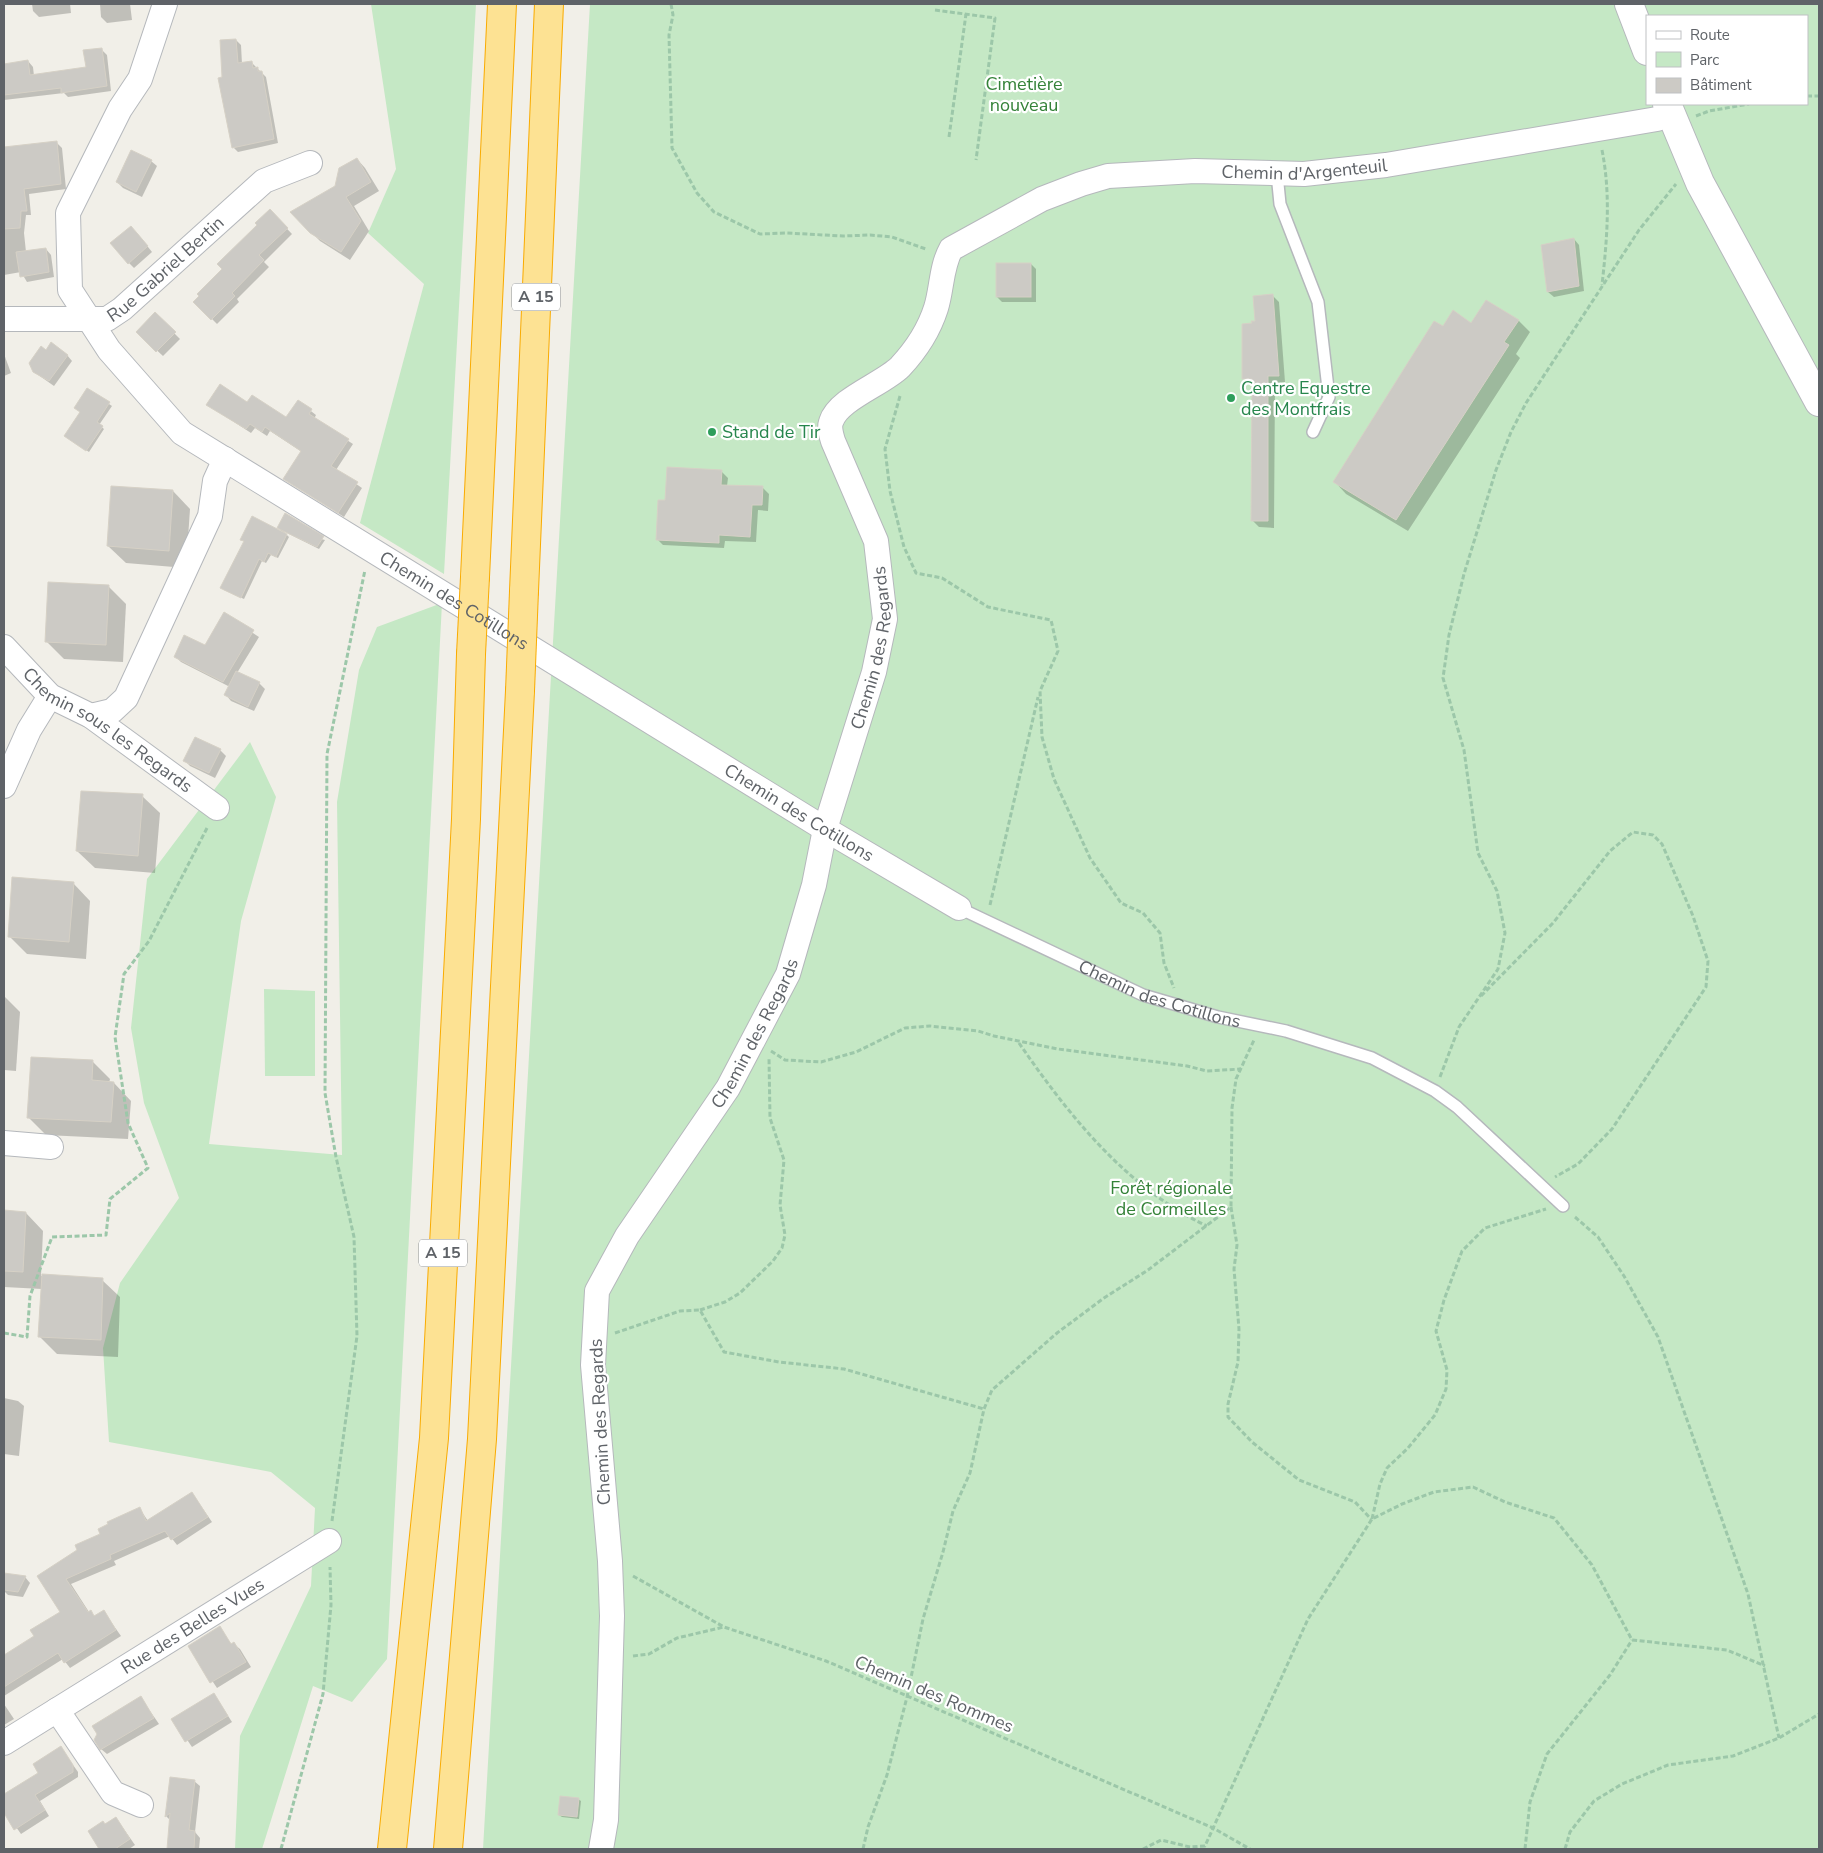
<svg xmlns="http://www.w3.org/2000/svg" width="1823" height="1853" font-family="'Nunito Sans',sans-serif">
	<rect width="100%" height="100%" fill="#f1efe8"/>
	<g fill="#c5e8c5" fill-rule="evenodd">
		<polygon points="371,4 476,4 444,574 360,523 424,284 368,233 396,169"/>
		<path d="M590,4H1819V1849H483ZM1647,16H1807V104H1647Z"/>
		<polygon points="442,603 387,1659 352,1702 313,1686 262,1849 235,1849 240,1736 311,1586 315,1508 271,1472 109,1442 103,1348 120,1283 179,1198 144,1103 131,1028 147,879 250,742 276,797 241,921 209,1144 342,1155 337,802 359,670 377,627"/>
		<polygon points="264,989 315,991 315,1076 265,1076"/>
	</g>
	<g fill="#0003">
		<polygon points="32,4 70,4 71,13 39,17 33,11"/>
		<polygon points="100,4 130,4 132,20 107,23 101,17"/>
		<polygon points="236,40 241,45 242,64 252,63 266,77 278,143 238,152 233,147 224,78"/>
		<polygon points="101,49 107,55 111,91 68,97 64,93 4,100 4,65 28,61 33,67 34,76 87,68"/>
		<polygon points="56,142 62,148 66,189 29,194 31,215 26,215 24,233 26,252 46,249 51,255 54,277 27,282 21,272 4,275 4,148"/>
		<polygon points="357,159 365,168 379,191 354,206 369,231 350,260 320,241 292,213 336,186"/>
		<polygon points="151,161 157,166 142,197 123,188 117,182"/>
		<polygon points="270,211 292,234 264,262 269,267 237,299 239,302 217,324 195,302"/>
		<polygon points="137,233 152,252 134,268 129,263"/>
		<polygon points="1574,239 1579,245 1584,291 1554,297 1548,292 1543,246"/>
		<polygon points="1031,264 1036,269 1036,302 1002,302 997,297"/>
		<polygon points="1272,295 1279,302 1285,382 1275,383 1274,528 1259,527 1252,520 1253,385 1250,385 1243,378 1257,322"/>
		<polygon points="1486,302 1519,321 1530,332 1516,354 1520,358 1408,531 1346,494 1335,482 1443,327 1471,324"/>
		<polygon points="155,314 180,339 163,356 137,332"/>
		<polygon points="4,354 11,373 4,376"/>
		<polygon points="67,355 72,361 54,386 34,372"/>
		<polygon points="88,390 112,406 99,425 104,429 89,452 68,438 81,412"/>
		<polygon points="298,401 316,415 314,419 353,444 336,470 362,488 344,517 285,479 302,452 270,431 267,436 255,428 251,433 208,405 248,404 287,419"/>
		<polygon points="722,472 728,478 727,486 763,488 769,494 768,511 758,510 756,542 725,541 724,548 663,545 657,539 666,502"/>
		<polygon points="173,491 190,509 186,568 126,563 108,546"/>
		<polygon points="278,528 325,540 319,549 283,531 289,537 278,558 271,555 266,563 262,561 244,599 224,590 221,587 245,542 242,539 284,533"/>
		<polygon points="108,586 126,604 123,662 64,659 46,641"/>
		<polygon points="224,614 259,637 237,673 259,683 265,689 254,711 231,701 226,695 230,687 181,662 176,657 205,646"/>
		<polygon points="220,750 226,756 215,778 190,766 185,761"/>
		<polygon points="142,796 160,813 155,873 95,868 77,851"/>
		<polygon points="73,883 90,901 86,959 27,954 10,937"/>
		<polygon points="4,996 20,1012 16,1071 4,1070"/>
		<polygon points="92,1061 110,1079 109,1083 114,1083 131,1101 128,1139 46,1135 28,1117"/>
		<polygon points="4,1211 26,1213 43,1231 41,1276 102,1280 120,1297 118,1357 57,1354 39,1336 42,1289 4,1287"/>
		<polygon points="4,1398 18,1401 24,1406 19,1456 4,1454"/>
		<polygon points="192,1493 212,1522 177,1545 170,1536 114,1561 116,1565 71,1584 89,1612 96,1617 104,1612 121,1636 70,1668 63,1659 4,1696 4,1656 36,1636 62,1612 39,1576 140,1509 148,1521"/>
		<polygon points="4,1574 25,1577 30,1583 23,1597 8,1595 4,1591"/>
		<polygon points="219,1628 232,1645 234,1644 240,1649 251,1667 217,1688 189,1646"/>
		<polygon points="214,1694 232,1722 192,1747 173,1719"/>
		<polygon points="141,1698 159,1724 107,1754 101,1749"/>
		<polygon points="4,1704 14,1719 4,1725"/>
		<polygon points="61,1748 78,1772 78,1777 40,1801 49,1816 21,1834 4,1810 4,1796 40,1773"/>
		<polygon points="171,1778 194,1781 200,1786 195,1832 200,1838 199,1849 168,1849 171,1821 166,1816"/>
		<polygon points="578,1799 581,1801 579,1819 562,1817 559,1815"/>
		<polygon points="116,1818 135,1845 129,1849 100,1849 90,1832"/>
	</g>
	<g fill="#cccac5" stroke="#d6d1c6">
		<polygon points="236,39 238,63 252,61 253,68 258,67 258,71 262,71 274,139 232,148 218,78 222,77 220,40"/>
		<polygon points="102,48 107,86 61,93 61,88 4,95 4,64 28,60 30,75 86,67 83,50"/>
		<polygon points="57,141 61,184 24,189 27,211 21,211 20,228 4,229 4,147"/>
		<polygon points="131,150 152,160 136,192 116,182"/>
		<polygon points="357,158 371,182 346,197 361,221 341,252 310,233 290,212 335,186 339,168"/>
		<polygon points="270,209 288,228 259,255 264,260 232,293 235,296 211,320 193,302 199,296 197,294 222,269 217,264 257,225 255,223"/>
		<polygon points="131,226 148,246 128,264 110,243"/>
		<polygon points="1574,238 1579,286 1547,292 1541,245"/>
		<polygon points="46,248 49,272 20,277 16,252"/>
		<rect x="996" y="263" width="35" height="34"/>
		<polygon points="1273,294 1279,376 1268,376 1268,521 1251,521 1252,379 1242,379 1242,324 1252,323 1251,321 1255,321 1253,296"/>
		<polygon points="1486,300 1519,320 1504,342 1509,345 1396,520 1333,482 1434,321 1443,326 1453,310 1471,323"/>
		<polygon points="155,312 176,332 156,352 136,332"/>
		<polygon points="51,342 68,355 49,381 33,372 29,363 41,346 46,350"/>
		<polygon points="220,384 247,402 252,395 286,417 298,400 312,409 309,414 349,439 331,466 358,482 338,513 283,479 301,451 265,427 262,432 250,424 246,429 206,405"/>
		<polygon points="87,388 110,402 97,422 103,426 86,451 64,436 80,412 74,408"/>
		<polygon points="667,467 722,470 721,485 763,486 762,505 752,505 750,537 719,535 719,543 656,540 658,500 665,500"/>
		<polygon points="111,486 173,490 169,551 107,546"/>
		<polygon points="285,513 324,536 317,547 277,528"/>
		<polygon points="252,516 287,534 276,557 268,553 264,562 259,559 241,598 220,588 244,541 240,540"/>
		<polygon points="48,582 109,585 106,645 45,642"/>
		<polygon points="224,612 254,630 223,682 174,657 184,635 205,645"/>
		<polygon points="236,671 260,682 248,707 224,695"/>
		<polygon points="195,737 221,749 209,773 183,761"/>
		<polygon points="81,791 143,794 138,856 76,851"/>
		<polygon points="12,877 74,882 69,942 8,937"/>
		<polygon points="31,1057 93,1060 92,1080 114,1082 111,1122 27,1118"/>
		<polygon points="4,1210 26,1212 23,1272 4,1271"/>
		<polygon points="42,1274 103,1278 101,1340 38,1337"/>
		<polygon points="192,1492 208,1517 171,1540 165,1531 110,1555 111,1559 66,1579 88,1612 91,1610 94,1616 104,1610 116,1630 64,1663 58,1653 4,1687 4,1655 34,1636 30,1630 60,1612 37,1576 77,1550 75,1545 100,1534 98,1529 108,1524 107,1522 140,1507 146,1521"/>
		<polygon points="4,1573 26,1576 18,1592 4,1590"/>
		<polygon points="220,1626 231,1644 234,1642 246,1662 210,1683 188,1646"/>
		<polygon points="214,1693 228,1716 185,1742 171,1719"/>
		<polygon points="141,1696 154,1718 100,1750 94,1740 97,1734 92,1726"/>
		<polygon points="61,1746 73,1765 73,1772 35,1795 45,1810 14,1830 4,1813 4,1794 38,1773 33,1764"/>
		<polygon points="170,1777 195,1780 189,1830 195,1831 194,1849 167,1849 170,1813 165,1817"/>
		<polygon points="560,1796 579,1798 577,1817 558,1815"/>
		<polygon points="116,1817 130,1839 115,1849 99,1849 88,1831 103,1821 105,1824"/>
	</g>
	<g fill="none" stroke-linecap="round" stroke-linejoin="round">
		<g stroke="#b5b8bc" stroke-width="14">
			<g id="service">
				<polyline points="1277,174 1280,204 1318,302 1329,397 1313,432"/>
				<path id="s1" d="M959,908L1143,995L1218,1017L1286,1031L1372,1058L1435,1091L1457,1107L1563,1206"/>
			</g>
		</g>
		<g stroke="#b5b8bc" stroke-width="26">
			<g id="minor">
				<path id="s2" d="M165,4L140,79L120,109L68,213L70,290L109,350L182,433L825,829L959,908"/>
				<path id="s3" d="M4,319H107L122,309L264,181L310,163"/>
				<path id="s4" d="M4,647L50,696L91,716L217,808"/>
				<polyline points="91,716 112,711 126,698 210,516 215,481 225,459"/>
				<polyline points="4,786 29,730 50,696"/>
				<polyline points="4,1143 51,1147"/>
				<polyline points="57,1710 113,1793 141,1805"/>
				<path id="s5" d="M4,1743L329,1541"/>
				<path id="s6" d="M601,1849L606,1820L612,1616L610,1561L593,1365L597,1291L627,1236L728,1088L788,974L814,885L825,829L874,672L885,619L876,541L833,441C831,434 829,428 831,422C838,399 883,384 900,367C915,351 929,330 936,308C942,289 941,267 951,249L1042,199L1081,184L1108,176L1195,171L1304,174L1386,165L1657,119L1671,114"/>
			</g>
		</g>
		<g stroke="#b5b8bc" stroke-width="30">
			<g id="tertiary">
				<polyline points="1629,4 1647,51"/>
				<polyline points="1667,104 1700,183 1819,402"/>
			</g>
		</g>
		<g stroke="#f9ab00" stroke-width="30">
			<g id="motorway">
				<polyline points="475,577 502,4"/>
				<polyline points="524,591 549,4"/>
				<polyline points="392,1849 434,1438 466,819 471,654"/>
				<polyline points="448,1849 482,1439 520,691"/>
			</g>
		</g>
		<g stroke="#9cc7a9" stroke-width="3" stroke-dasharray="5 2.5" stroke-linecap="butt">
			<polyline points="671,4 673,15 669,35 672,148 697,193 714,212 760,234 787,233 843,236 870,235 892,237 926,249"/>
			<polyline points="935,10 995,18 976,160"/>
			<polyline points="1807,96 1819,96"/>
			<polyline points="1696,116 1709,111 1749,104"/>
			<polyline points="949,137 966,14"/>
			<path d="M1602,150C1611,195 1607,240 1602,285"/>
			<polyline points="900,396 885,449 890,491 904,547 916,573 942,578 988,607 1051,620 1058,651 1040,691 1042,737 1054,779 1090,858 1121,903 1143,913 1160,933 1164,963 1174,988"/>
			<polyline points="990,905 1038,697"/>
			<polyline points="1481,996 1553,923 1610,851 1633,832 1653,835 1662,844 1693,916 1708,961 1706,987 1612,1129 1578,1164 1555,1177"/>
			<path d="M1019,1043C1068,1114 1126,1188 1207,1226"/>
			<polyline points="771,1051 785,1060 821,1062 856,1052 905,1028 930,1026 978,1031 994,1036 1058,1049 1187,1066 1207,1071 1241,1069"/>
			<polyline points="1440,1077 1459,1027 1498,969 1505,933 1497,891 1478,853 1464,750 1443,678 1449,635 1464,574 1496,470 1511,432 1526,403 1639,230 1676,184"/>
			<polyline points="1231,1207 1237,1245 1234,1269 1239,1329 1238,1362 1228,1404 1228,1417 1252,1442 1299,1480 1355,1502 1371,1519"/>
			<polyline points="1575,1217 1598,1237 1624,1276 1658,1337 1748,1594 1779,1738"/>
			<polyline points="700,1310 725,1302 740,1293 773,1261 782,1248 785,1235 780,1205 784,1160 770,1118 769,1058"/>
			<polyline points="4,1333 27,1337 30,1296 52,1237 106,1235 110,1199 148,1168 128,1123 115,1037 124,974 149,941 207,828"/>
			<polyline points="615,1333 680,1311 700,1310 724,1352 779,1362 844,1369 984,1409"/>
			<polyline points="1372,1519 1380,1484 1387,1468 1408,1448 1435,1415 1446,1389 1447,1370 1436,1331 1444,1300 1462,1251 1485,1228 1546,1209"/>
			<polyline points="332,1521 357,1336 354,1237 336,1157 325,1093 327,754 365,570"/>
			<polyline points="633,1576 724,1627 826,1661 1213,1828 1250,1849"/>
			<polyline points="633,1656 649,1654 677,1638 724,1627"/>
			<polyline points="281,1849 323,1694 331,1605 330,1567"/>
			<polyline points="863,1849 868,1827 887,1775 907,1697 923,1619 943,1552 953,1511 970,1473 984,1409 992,1390 1057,1333 1104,1298 1148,1270 1231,1207 1232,1108 1236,1079 1254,1040"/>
			<polyline points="1143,1849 1161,1840 1190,1847 1205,1846 1308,1619 1372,1519 1402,1504 1434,1492 1473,1487 1505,1502 1554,1518 1592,1565 1632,1640 1727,1650 1765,1666"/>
			<polyline points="1525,1849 1530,1802 1547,1754 1610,1675 1632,1640"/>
			<polyline points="1565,1849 1570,1832 1594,1801 1622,1784 1668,1765 1733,1756 1779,1738 1819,1714"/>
		</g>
		<use href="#service" stroke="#fff" stroke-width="11"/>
		<use href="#minor" stroke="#fff" stroke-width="24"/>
		<use href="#tertiary" stroke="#fff" stroke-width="28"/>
		<use href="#motorway" stroke="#fde293" stroke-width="28"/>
		<g stroke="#f9ab00" stroke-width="30" stroke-linecap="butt">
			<g id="motorway-bridge">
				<polyline points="471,654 475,577"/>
				<polyline points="520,691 524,591"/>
			</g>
		</g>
		<use href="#motorway-bridge" stroke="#fde293" stroke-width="28"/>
	</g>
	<g fill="#2e9e5b" stroke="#fff" stroke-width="2">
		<circle cx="1231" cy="398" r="5"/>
		<circle cx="712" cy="432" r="5"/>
	</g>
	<g text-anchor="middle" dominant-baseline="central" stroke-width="4.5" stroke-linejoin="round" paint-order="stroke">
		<g fill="#fff" stroke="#8f9295" stroke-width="1">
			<rect x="512" y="283.5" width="48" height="27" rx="4"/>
			<rect x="419" y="1239.5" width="48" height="27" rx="4"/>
		</g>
		<g font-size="16" font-weight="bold" fill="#5f6368">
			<text x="536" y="297">A 15</text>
			<text x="443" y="1253">A 15</text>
		</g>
		<g font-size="18" fill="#348238" stroke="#fff">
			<text x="1024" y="84">Cimetière<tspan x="1024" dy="21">nouveau</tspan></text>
			<text x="1171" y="1188">Forêt régionale<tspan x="1171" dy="21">de Cormeilles</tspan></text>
		</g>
		<g font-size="18" fill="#5f6368" stroke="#fff">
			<text stroke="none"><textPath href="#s6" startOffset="2096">Chemin d'Argenteuil</textPath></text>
			<text stroke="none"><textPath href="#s3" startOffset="180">Rue Gabriel Bertin</textPath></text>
			<text stroke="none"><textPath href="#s2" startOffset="810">Chemin des Cotillons</textPath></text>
			<text stroke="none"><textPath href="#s6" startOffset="1268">Chemin des Regards</textPath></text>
			<text stroke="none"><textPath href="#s4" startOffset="134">Chemin sous les Regards</textPath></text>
			<text stroke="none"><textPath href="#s2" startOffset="1215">Chemin des Cotillons</textPath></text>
			<text stroke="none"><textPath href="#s1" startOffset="219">Chemin des Cotillons</textPath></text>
			<text stroke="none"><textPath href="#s6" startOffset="862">Chemin des Regards</textPath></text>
			<text transform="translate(600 1422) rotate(-93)">Chemin des Regards</text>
			<text stroke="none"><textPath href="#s5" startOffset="222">Rue des Belles Vues</textPath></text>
			<text transform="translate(934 1694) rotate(23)">Chemin des Rommes</text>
		</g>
		<g font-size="18" fill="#27864d" stroke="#fff" text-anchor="start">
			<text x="1241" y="388">Centre Equestre<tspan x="1241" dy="21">des Montfrais</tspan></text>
			<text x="722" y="432">Stand de Tir</text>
		</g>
	</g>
	<rect width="1823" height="1853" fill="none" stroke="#5f6368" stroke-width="10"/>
	<rect x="1646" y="15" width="162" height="90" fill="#ffffff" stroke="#bfc1c3"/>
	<rect x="1656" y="31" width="25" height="8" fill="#ffffff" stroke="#bfc1c3"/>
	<text x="1690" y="40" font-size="15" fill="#5f6368">Route</text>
	<rect x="1656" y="52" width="25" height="15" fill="#c5e8c5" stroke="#bfc1c3"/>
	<text x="1690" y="65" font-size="15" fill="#5f6368">Parc</text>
	<rect x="1656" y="78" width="25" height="15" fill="#cccac5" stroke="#bfc1c3"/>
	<text x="1690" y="90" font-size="15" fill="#5f6368">Bâtiment</text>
</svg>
